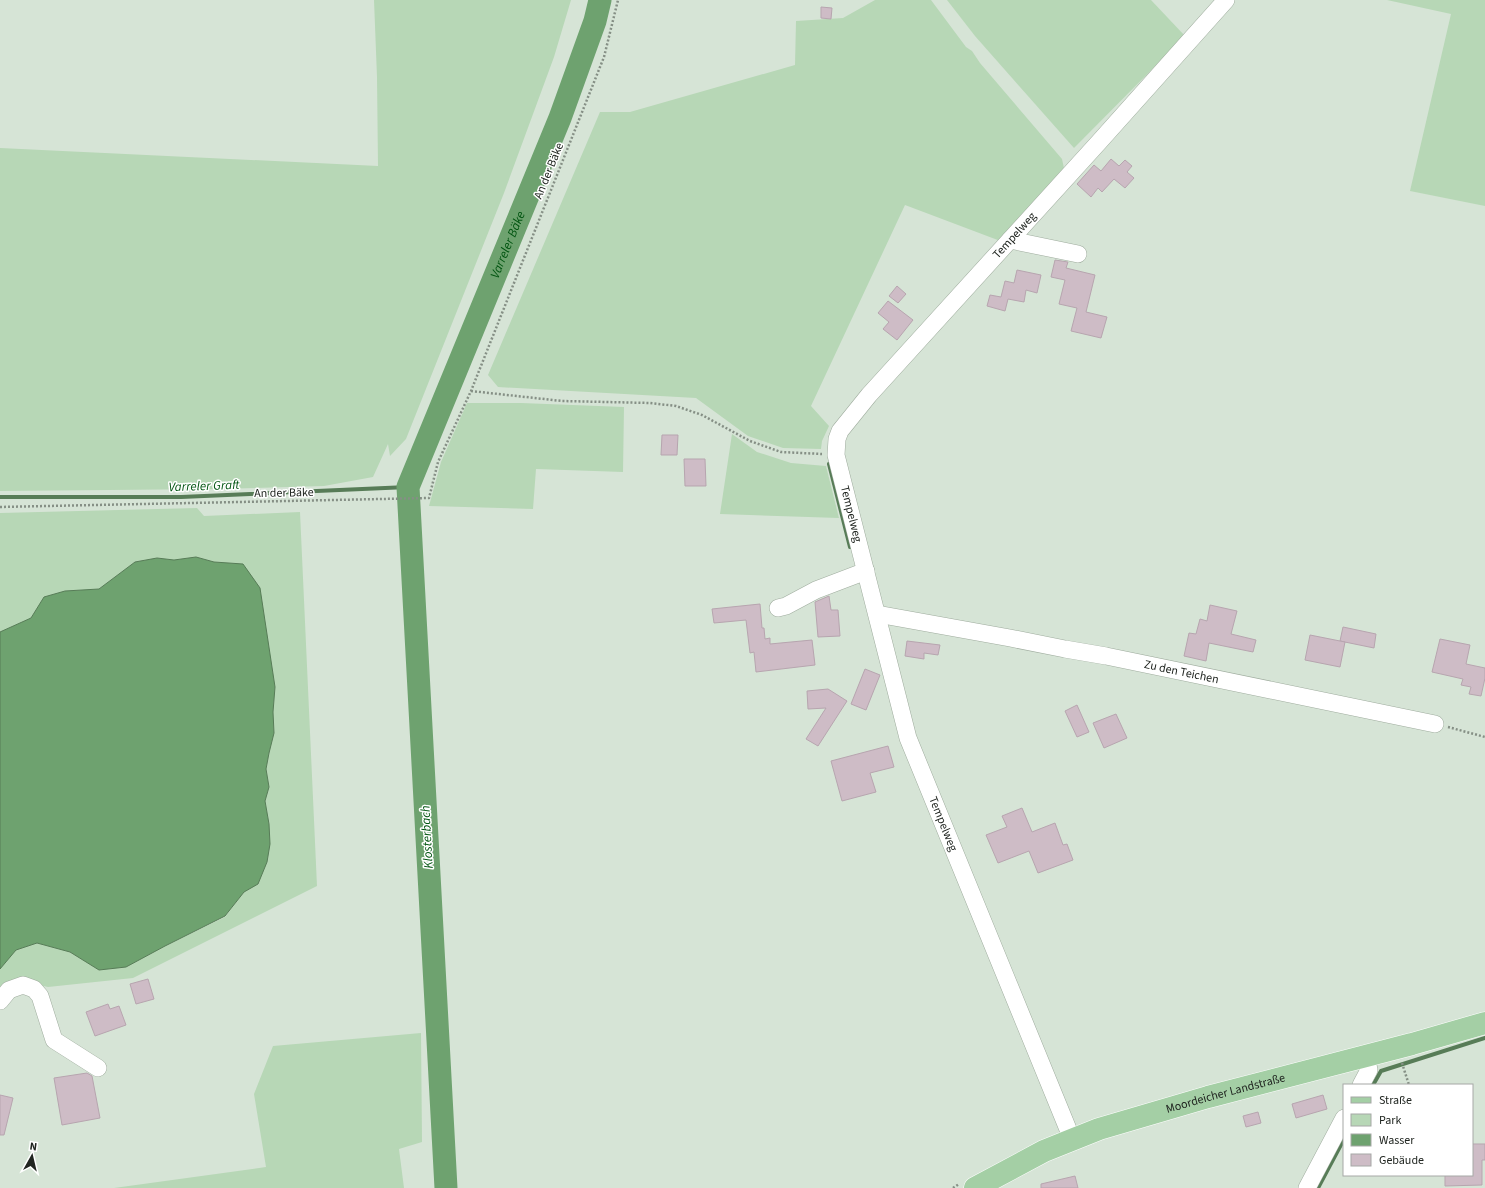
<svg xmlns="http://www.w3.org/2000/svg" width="1485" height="1188" font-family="'Source Sans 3',sans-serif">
	<rect width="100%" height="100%" fill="#d6e4d6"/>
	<g fill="#b7d7b6">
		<polygon points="374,0 571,0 554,57 504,193 406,439 390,456 388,444 373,477 324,486 218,489 0,491 0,148 378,166 377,77"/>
		<polygon points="875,0 931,0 966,47 972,51 980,63 1062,159 1065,173 1003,242 905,205 811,406 829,426 822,441 821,449 783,448 748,436 696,398 498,387 488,375 600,112 630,112 795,65 796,21 843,18"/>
		<polygon points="947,0 1151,0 1185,36 1074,148 975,36"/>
		<polygon points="1387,0 1485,0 1485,206 1410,191 1451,14"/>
		<polygon points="467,403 521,403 624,407 623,472 536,469 533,509 429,506 441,462"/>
		<polygon points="732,434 757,452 791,463 826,466 839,518 720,514"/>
		<polygon points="197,508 204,516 300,512 317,886 133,978 48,987 21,981 0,993 0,969 16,950 37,943 70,952 99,970 126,967 165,946 225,917 244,892 258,884 269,824 265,801 269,787 266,769 269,753 274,733 273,712 275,687 243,564 214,562 196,557 174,560 157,558 135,562 99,589 65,591 44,597 31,618 0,632 0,513"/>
		<polygon points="421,1033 422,1142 399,1149 404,1188 114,1188 266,1167 254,1094 273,1046"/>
	</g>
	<polygon fill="#6ea26f" stroke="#577c57" points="196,557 214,562 243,564 260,588 275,687 273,712 274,733 269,753 266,769 269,787 265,801 269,824 270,844 267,862 258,884 244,892 225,916 165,946 126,967 99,970 70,952 37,943 16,950 0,969 0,632 31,618 44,597 65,591 99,589 135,562 157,558 174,560"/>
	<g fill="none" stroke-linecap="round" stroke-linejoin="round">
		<g stroke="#577c57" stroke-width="4">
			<polyline points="829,464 850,547"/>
			<polyline points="0,497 181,497 408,487"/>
			<polyline points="1373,1085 1381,1071 1485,1038"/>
			<polyline points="1318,1188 1344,1139"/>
		</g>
		<path stroke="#6ea26f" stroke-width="23" id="s1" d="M446,1188L408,487L560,118L595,21L600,0"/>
	</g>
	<g fill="#cebcc6" stroke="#b7a5af">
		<polygon points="821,7 832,8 831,19 821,18"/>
		<polygon points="1111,159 1119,166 1125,160 1132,166 1127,172 1134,178 1125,188 1114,179 1102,192 1098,188 1091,197 1077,184 1094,165 1101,171"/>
		<polygon points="1055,260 1068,262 1066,268 1095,275 1086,312 1107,317 1101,338 1071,331 1077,308 1059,304 1065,280 1051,277"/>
		<polygon points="1017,270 1041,275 1037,293 1026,290 1024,302 1008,299 1005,311 987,306 990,295 1001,297 1005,281 1014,283"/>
		<polygon points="897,286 906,294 898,303 889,296"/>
		<polygon points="888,301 913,320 897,340 883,329 889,322 878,313"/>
		<polygon points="662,435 678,435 677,455 661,455"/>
		<polygon points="684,459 705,459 706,486 685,486"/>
		<polygon points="829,596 831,610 838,610 840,636 818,637 815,602"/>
		<polygon points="760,604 762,628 764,628 765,639 770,638 770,644 812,640 815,665 756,672 754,652 750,653 746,620 714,623 712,609"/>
		<polygon points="1210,605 1237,611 1231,634 1256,640 1253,652 1209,643 1206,661 1184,656 1189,633 1196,634 1200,619 1207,621"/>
		<polygon points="1343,627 1376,634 1374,648 1340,641"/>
		<polygon points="1310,635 1345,642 1340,667 1305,660"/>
		<polygon points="1440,639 1470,645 1466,664 1485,668 1485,678 1481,696 1469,694 1471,687 1461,685 1463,679 1432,672"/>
		<polygon points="907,641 940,645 938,655 924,653 924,659 905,656"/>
		<polygon points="865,669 880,675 866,710 851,704"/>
		<polygon points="828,689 847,701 818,746 806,739 826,708 808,709 807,691"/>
		<polygon points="1077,705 1089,732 1077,737 1065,711"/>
		<polygon points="1116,714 1127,738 1104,748 1093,723"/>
		<polygon points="888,746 894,767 870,773 876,792 842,801 831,761"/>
		<polygon points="1022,808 1032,832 1055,823 1063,845 1067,844 1073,860 1038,873 1029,851 998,863 986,835 1007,827 1002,816"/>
		<polygon points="148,979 154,999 136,1004 130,984"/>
		<polygon points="108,1004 110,1009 119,1006 126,1025 95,1036 86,1012"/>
		<polygon points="87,1073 92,1076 100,1118 62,1125 54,1078"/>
		<polygon points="0,1095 13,1098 4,1135 0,1135"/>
		<polygon points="1323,1095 1327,1109 1296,1118 1292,1104"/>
		<polygon points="1258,1112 1261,1123 1246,1127 1243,1116"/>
		<polygon points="1472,1144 1485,1144 1485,1160 1482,1160 1482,1185 1445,1186 1445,1175 1472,1175"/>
		<polygon points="1075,1176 1078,1188 1041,1188 1041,1184"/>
	</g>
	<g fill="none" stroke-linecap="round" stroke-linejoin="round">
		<g stroke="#9fac9e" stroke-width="18">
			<g id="minor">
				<polyline points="1010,240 1078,254"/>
				<polyline points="778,608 786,606 816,590 866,571"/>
				<path id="s2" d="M877,614L1010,638L1065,649L1106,656L1435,724"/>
				<polyline points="0,1001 9,990 23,985 34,989 40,996 54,1040 98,1068"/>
				<polyline points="1361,1085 1369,1070 1366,1056"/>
				<path id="s3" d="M1072,1139L908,738L836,455L837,439L840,431L869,395L1099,142L1226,0"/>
				<polyline points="1307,1188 1344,1118"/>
			</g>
		</g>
		<g stroke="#fff" stroke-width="23">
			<g id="major">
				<path id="s4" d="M975,1188L1044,1151L1099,1129L1208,1097L1412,1044L1485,1023"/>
			</g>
		</g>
		<g stroke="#858f85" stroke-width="2.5" stroke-dasharray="2 2" stroke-linecap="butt">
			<polyline points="471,391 562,401 650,403 676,406 702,415 750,441 781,452 822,454"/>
			<polyline points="0,507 429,498 438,462 471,391 604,57 618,0"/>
			<polyline points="1448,727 1485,737"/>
			<polyline points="1402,1063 1409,1085"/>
			<polyline points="953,1188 959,1184"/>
		</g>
		<use href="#minor" stroke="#fff" stroke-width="17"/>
		<use href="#major" stroke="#a4cfa5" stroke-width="22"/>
	</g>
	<g text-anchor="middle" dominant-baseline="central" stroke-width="3" stroke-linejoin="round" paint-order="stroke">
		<g font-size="12" fill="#202520" stroke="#fff">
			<text transform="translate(549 171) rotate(-68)">An der Bäke</text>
			<text stroke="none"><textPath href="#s3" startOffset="1012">Tempelweg</textPath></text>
			<text transform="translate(284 493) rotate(-1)">An der Bäke</text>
			<text transform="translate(851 514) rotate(76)">Tempelweg</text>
			<text stroke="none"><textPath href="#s2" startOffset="310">Zu den Teichen</textPath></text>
			<text transform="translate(943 824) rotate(68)">Tempelweg</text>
			<text stroke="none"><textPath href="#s4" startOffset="269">Moordeicher Landstraße</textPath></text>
		</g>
		<g font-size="13" font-style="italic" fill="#005410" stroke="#fff">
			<text stroke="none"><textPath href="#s1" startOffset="964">Varreler Bäke</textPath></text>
			<text transform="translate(204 486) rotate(-2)">Varreler Graft</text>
			<text transform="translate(427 837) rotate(-93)">Klosterbach</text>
		</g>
	</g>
	<rect x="1343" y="1084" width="130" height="92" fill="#ffffff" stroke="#a6a8a6"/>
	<rect x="1351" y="1097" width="20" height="6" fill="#a4cfa5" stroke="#a6a8a6"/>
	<text x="1379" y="1104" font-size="12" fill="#202520">Straße</text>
	<rect x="1351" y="1114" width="20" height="12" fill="#b7d7b6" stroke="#a6a8a6"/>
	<text x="1379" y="1124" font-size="12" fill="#202520">Park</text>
	<rect x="1351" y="1134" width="20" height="12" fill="#6ea26f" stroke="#a6a8a6"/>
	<text x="1379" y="1144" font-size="12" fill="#202520">Wasser</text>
	<rect x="1351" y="1154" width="20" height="12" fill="#cebcc6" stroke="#a6a8a6"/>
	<text x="1379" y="1164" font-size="12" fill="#202520">Gebäude</text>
	<g transform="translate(32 1156) rotate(8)" stroke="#ffffff" stroke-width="3" paint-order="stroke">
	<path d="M0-3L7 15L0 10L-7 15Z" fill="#202520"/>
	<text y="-6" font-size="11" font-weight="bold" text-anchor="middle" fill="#202520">N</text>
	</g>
</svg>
